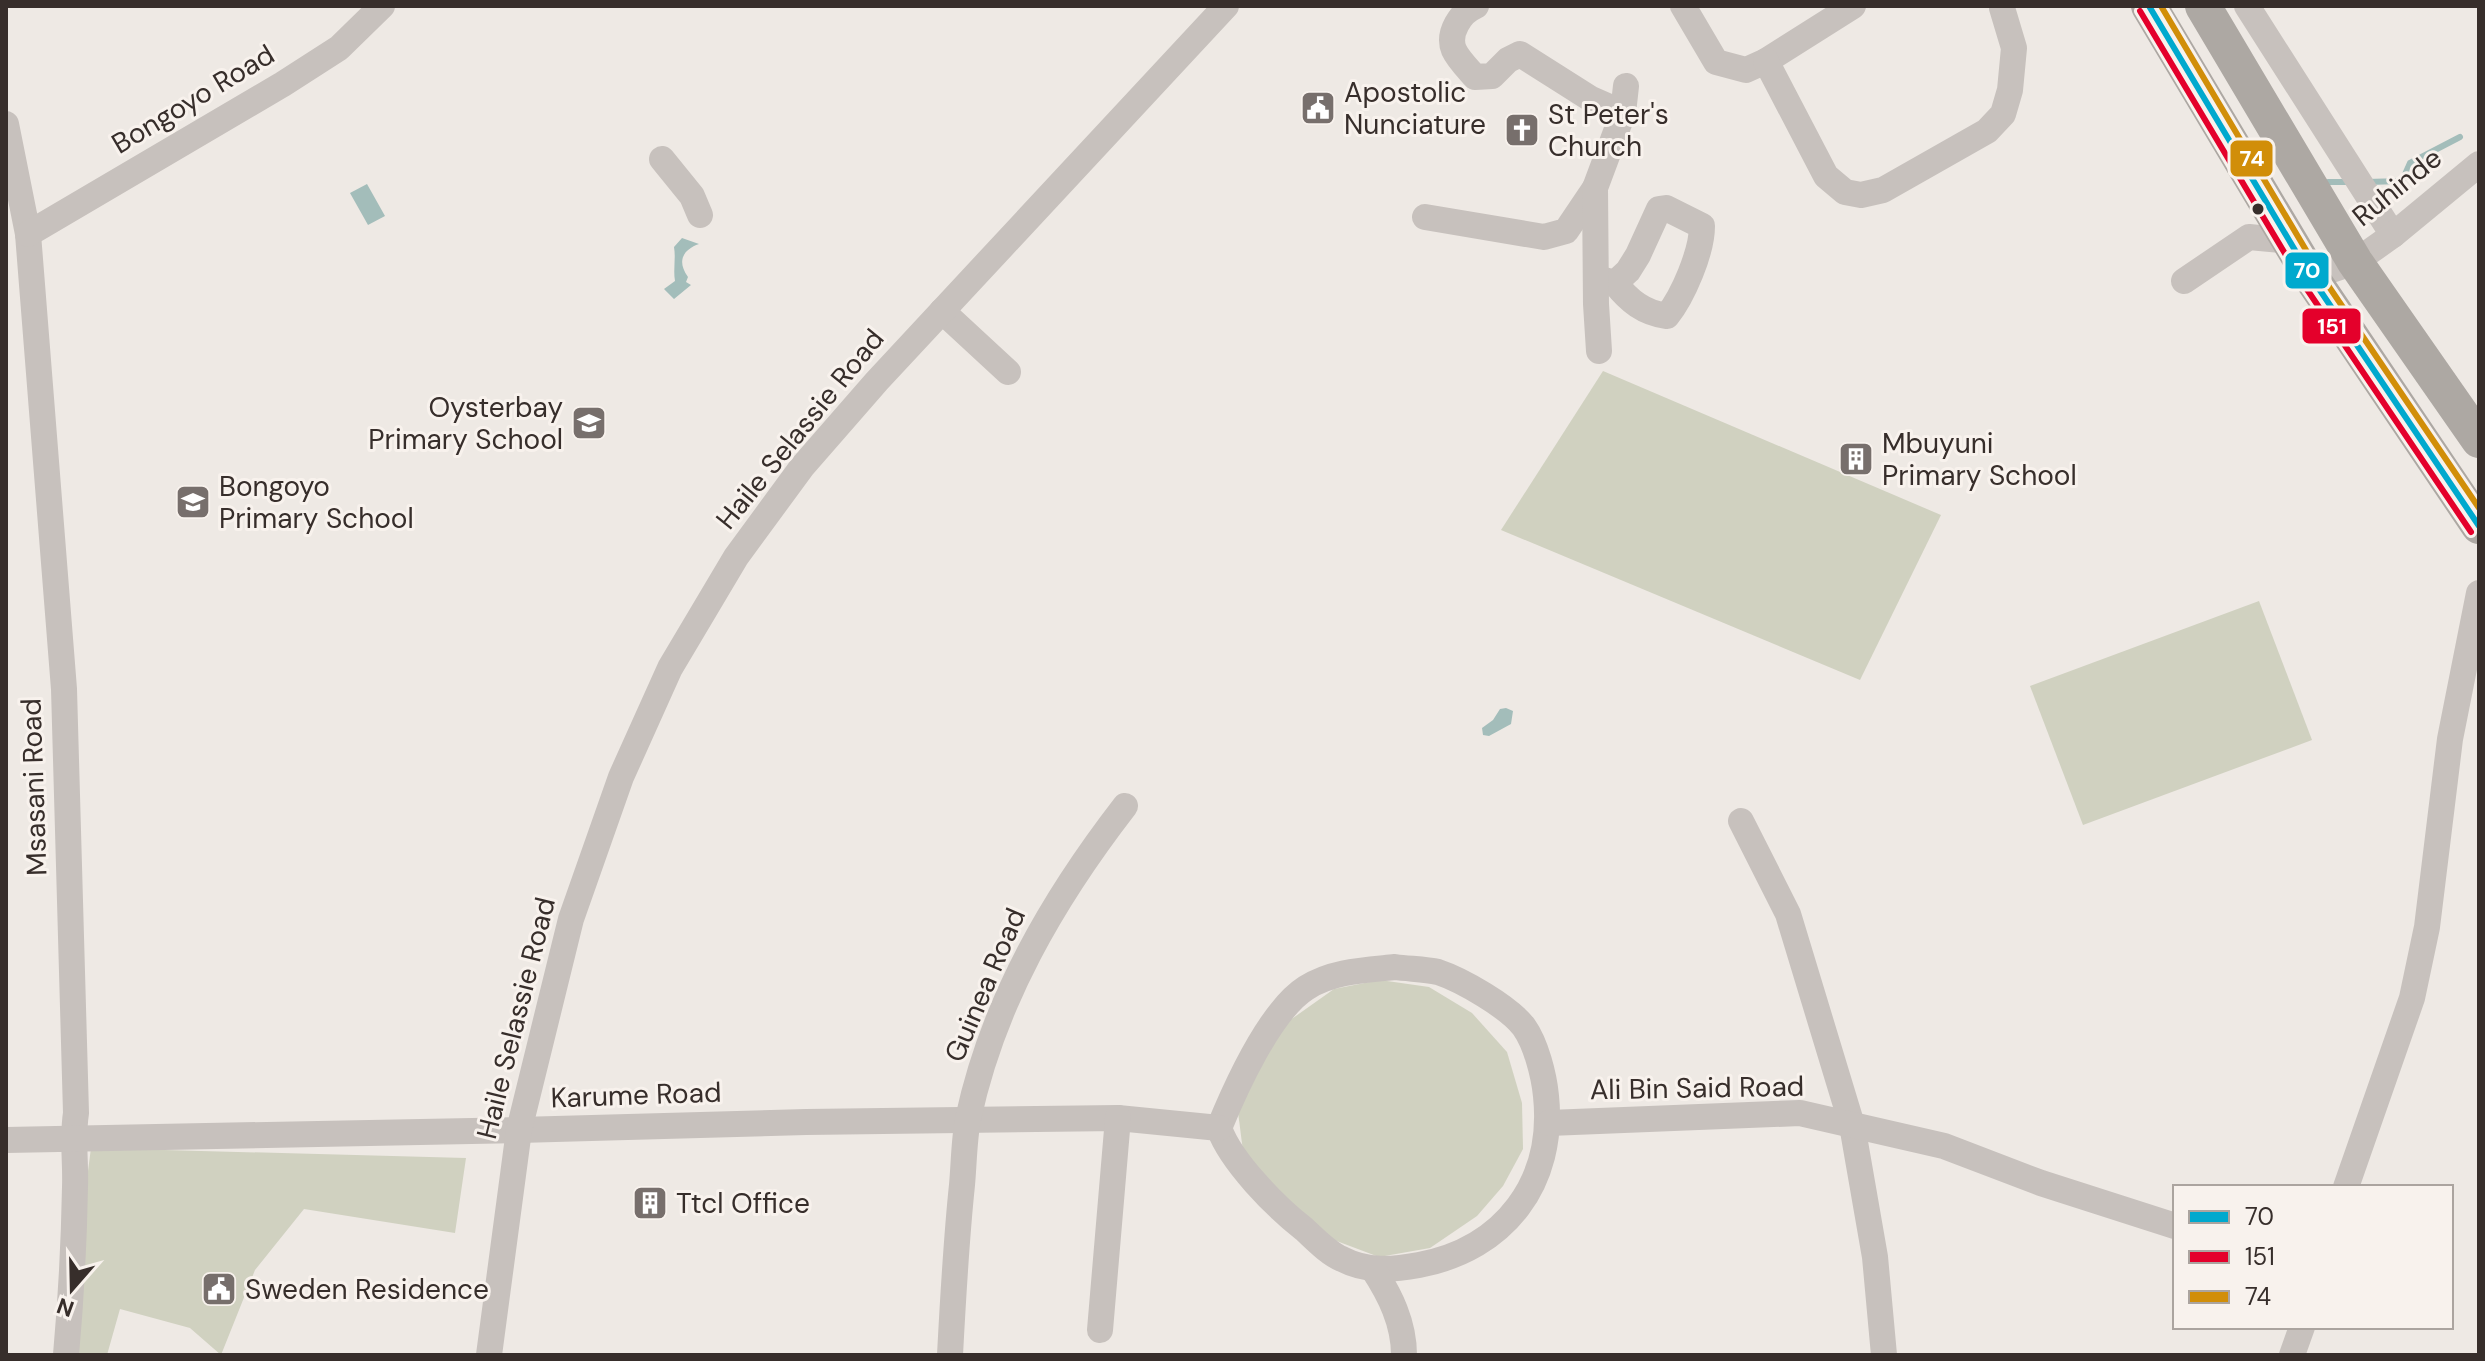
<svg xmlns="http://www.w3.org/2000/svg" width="2485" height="1361" font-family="'DM Sans',sans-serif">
	<rect width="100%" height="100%" fill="#eee9e4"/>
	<g fill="#d0d1c0">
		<polygon points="1603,371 1941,515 1860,680 1501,530"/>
		<polygon points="2259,601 2312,740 2083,825 2030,686"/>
		<polygon points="1380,980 1429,987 1472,1013 1507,1052 1522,1103 1523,1149 1503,1186 1477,1216 1430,1248 1379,1257 1334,1240 1289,1206 1243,1151 1238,1112 1257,1067 1286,1023 1334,989"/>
		<polygon points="91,1148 466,1158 455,1233 304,1209 255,1270 221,1355 190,1328 120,1309 107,1355 64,1355"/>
	</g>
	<g fill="#a3bdba">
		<polygon points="367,184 385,216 368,225 350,193"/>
		<path d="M682,238L699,244C682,250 677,262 688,277L686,282L691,285L674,299L664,289L675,281C673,269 676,259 674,247Z"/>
		<polygon points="1506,708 1513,711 1511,724 1489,736 1483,735 1482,728 1493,720 1500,709"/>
	</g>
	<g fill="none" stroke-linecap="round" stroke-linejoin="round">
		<g stroke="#a3bdba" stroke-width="6">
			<polyline points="2328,182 2352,182"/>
			<polyline points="2367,182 2402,181 2410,163 2460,137"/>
		</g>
		<g stroke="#c7c1bd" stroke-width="26">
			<path d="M1476,6C1461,12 1447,33 1454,50C1458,59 1468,69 1475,77L1492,76L1508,60L1520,54L1591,99L1623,113"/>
			<polyline points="1683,6 1716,62 1746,70 1766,61 1853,6"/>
			<polyline points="2247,6 2393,235"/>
			<polyline points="1766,61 1826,176 1845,192 1861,195 1883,190 1987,131 2003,114 2010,90 2014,48 2002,8"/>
			<path d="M6,124L28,234L64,689L76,1113C72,1138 76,1162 75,1187C74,1243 71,1299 66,1355"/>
			<polyline points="662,159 692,196 700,215"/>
			<polyline points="1425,217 1544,237 1566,231 1595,188"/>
			<polyline points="28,234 283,84 339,48 382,6"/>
			<polyline points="2311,277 2355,262 2393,235 2479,164"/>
			<path d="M1597,278L1615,283L1628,271L1638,255L1659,209L1666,208L1702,226C1702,252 1683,296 1667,316C1644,313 1629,301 1615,283"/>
			<polyline points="2184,281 2249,237 2291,241"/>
			<polyline points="942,311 1008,372"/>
			<polyline points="1599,351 1596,304 1595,188 1623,113 1626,86"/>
			<polyline points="1741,821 1788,914 1852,1125 1875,1257 1884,1355"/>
			<path d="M1395,967C1409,969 1425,969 1438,972C1462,980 1509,1007 1524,1027C1536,1044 1544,1075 1546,1096C1555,1182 1505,1249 1419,1265C1392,1270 1367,1272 1342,1259C1328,1253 1315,1239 1304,1229C1276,1207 1231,1162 1219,1128C1235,1089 1270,1011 1306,988C1332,971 1366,970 1395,967Z"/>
			<polyline points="1549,1123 1800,1113 1944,1146 2041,1183 2175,1226"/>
			<polyline points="6,1140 519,1130 806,1122 1118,1118 1219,1128"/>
			<polyline points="2346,1187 2412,998 2427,927 2450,739 2479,593"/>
			<path d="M1373,1269C1390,1295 1404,1323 1404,1355"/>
			<polyline points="1100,1330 1118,1118"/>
			<polyline points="489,1355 519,1130 571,919 621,777 670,668 736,557 802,467 877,381 1226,6"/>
			<path d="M950,1355C953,1298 956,1242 962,1185C964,1163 964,1140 968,1119C993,1002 1053,899 1125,806"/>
			<polyline points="2292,1355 2302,1327"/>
		</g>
		<g stroke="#ada8a3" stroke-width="36">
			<polyline points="2149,6 2311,277 2479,526"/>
			<polyline points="2203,6 2355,262 2479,440"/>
		</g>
		<g stroke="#f8f2ed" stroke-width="12">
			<polyline id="bus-1" points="2149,6 2311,277 2479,526"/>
		</g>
		<g stroke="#f8f2ed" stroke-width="12">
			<polyline id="bus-2" points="2140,11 2302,282 2471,532"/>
		</g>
		<g stroke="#f8f2ed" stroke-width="12">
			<polyline id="bus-3" points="2161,6 2319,272 2479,508"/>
		</g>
		<use href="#bus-1" stroke="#00a9ce" stroke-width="6"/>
		<use href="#bus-2" stroke="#e4002b" stroke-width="6"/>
		<use href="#bus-3" stroke="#d18e09" stroke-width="6"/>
	</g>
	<defs>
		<g id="civic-square" transform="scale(1.8)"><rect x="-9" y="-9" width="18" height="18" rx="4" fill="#776f6c" stroke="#f8f2ed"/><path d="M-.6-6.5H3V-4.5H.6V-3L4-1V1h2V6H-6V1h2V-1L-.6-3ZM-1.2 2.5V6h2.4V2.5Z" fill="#fff"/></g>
		<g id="church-square" transform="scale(1.8)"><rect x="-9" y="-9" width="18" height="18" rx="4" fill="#776f6c" stroke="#f8f2ed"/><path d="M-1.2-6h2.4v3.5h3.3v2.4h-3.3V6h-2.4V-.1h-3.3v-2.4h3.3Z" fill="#fff"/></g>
		<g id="school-square" transform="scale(1.8)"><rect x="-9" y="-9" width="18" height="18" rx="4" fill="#776f6c" stroke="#f8f2ed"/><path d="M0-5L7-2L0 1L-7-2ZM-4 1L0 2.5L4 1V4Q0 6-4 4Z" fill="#fff"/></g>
		<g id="building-square" transform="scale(1.8)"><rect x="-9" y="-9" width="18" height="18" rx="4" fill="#776f6c" stroke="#f8f2ed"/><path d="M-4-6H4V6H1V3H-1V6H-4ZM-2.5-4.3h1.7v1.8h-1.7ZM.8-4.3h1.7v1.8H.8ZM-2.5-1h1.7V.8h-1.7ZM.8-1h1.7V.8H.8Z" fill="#fff"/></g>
	</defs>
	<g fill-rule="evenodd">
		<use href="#civic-square" x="1318" y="108"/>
		<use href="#church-square" x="1522" y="130"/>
		<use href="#school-square" x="589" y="423"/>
		<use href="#building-square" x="1856" y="459"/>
		<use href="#school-square" x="193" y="502"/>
		<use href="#building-square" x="650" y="1203"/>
		<use href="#civic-square" x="219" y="1289"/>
	</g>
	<circle fill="#372e2b" stroke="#f8f2ed" stroke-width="3" cx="2258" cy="209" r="7"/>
	<g text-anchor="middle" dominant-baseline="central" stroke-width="6" stroke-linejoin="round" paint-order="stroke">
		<g font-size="28" fill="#372e2b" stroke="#f8f2ed" text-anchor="start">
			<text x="1344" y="92">Apostolic<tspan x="1344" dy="32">Nunciature</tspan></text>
			<text x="1548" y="114">St Peter's<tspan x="1548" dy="32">Church</tspan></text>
			<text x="563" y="407" text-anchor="end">Oysterbay<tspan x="563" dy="32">Primary School</tspan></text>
			<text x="1882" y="443">Mbuyuni<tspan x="1882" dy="32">Primary School</tspan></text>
			<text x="219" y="486">Bongoyo<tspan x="219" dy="32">Primary School</tspan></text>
			<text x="676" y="1203">Ttcl Office</text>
			<text x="245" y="1289">Sweden Residence</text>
		</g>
		<g font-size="28" fill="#372e2b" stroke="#f8f2ed">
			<text transform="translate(193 99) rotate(-31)">Bongoyo Road</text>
			<text transform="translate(2397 187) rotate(-39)">Ruhinde</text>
			<text transform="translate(800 429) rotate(-51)">Haile Selassie Road</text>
			<text transform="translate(34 787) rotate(-92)">Msasani Road</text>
			<text transform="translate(985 985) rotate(-67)">Guinea Road</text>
			<text transform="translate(516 1018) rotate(-76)">Haile Selassie Road</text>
			<text transform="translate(1697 1088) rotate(-1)">Ali Bin Said Road</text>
			<text transform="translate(636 1095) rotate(-2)">Karume Road</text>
		</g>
	</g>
	<g stroke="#f8f2ed" stroke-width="3">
		<rect x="2229" y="139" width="45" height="39" rx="8" fill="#d18e09"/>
		<rect x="2284" y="251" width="46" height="39" rx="8" fill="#00a9ce"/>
		<rect x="2301" y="307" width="61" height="38" rx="8" fill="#e4002b"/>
	</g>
	<g font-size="22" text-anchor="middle" font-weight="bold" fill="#fff">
		<text x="2252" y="166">74</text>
		<text x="2307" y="278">70</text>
		<text x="2332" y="334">151</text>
	</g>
	<rect width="2485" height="1361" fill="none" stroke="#372e2b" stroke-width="16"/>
	<rect x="2173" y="1185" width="280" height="144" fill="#f8f2ed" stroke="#aba49f" stroke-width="2"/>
	<rect x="2189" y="1211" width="40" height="12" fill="#00a9ce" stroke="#aba49f" stroke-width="2"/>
	<text x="2245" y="1225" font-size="24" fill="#372e2b">70</text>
	<rect x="2189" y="1251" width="40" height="12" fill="#e4002b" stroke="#aba49f" stroke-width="2"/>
	<text x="2245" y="1265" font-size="24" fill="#372e2b">151</text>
	<rect x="2189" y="1291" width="40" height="12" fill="#d18e09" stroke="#aba49f" stroke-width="2"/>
	<text x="2245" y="1305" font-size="24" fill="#372e2b">74</text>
	<g transform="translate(72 1289) rotate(200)" stroke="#f8f2ed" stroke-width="6" paint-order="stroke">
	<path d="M0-6L14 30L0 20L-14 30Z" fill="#372e2b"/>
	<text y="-12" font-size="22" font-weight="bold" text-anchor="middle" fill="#372e2b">N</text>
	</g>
</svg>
